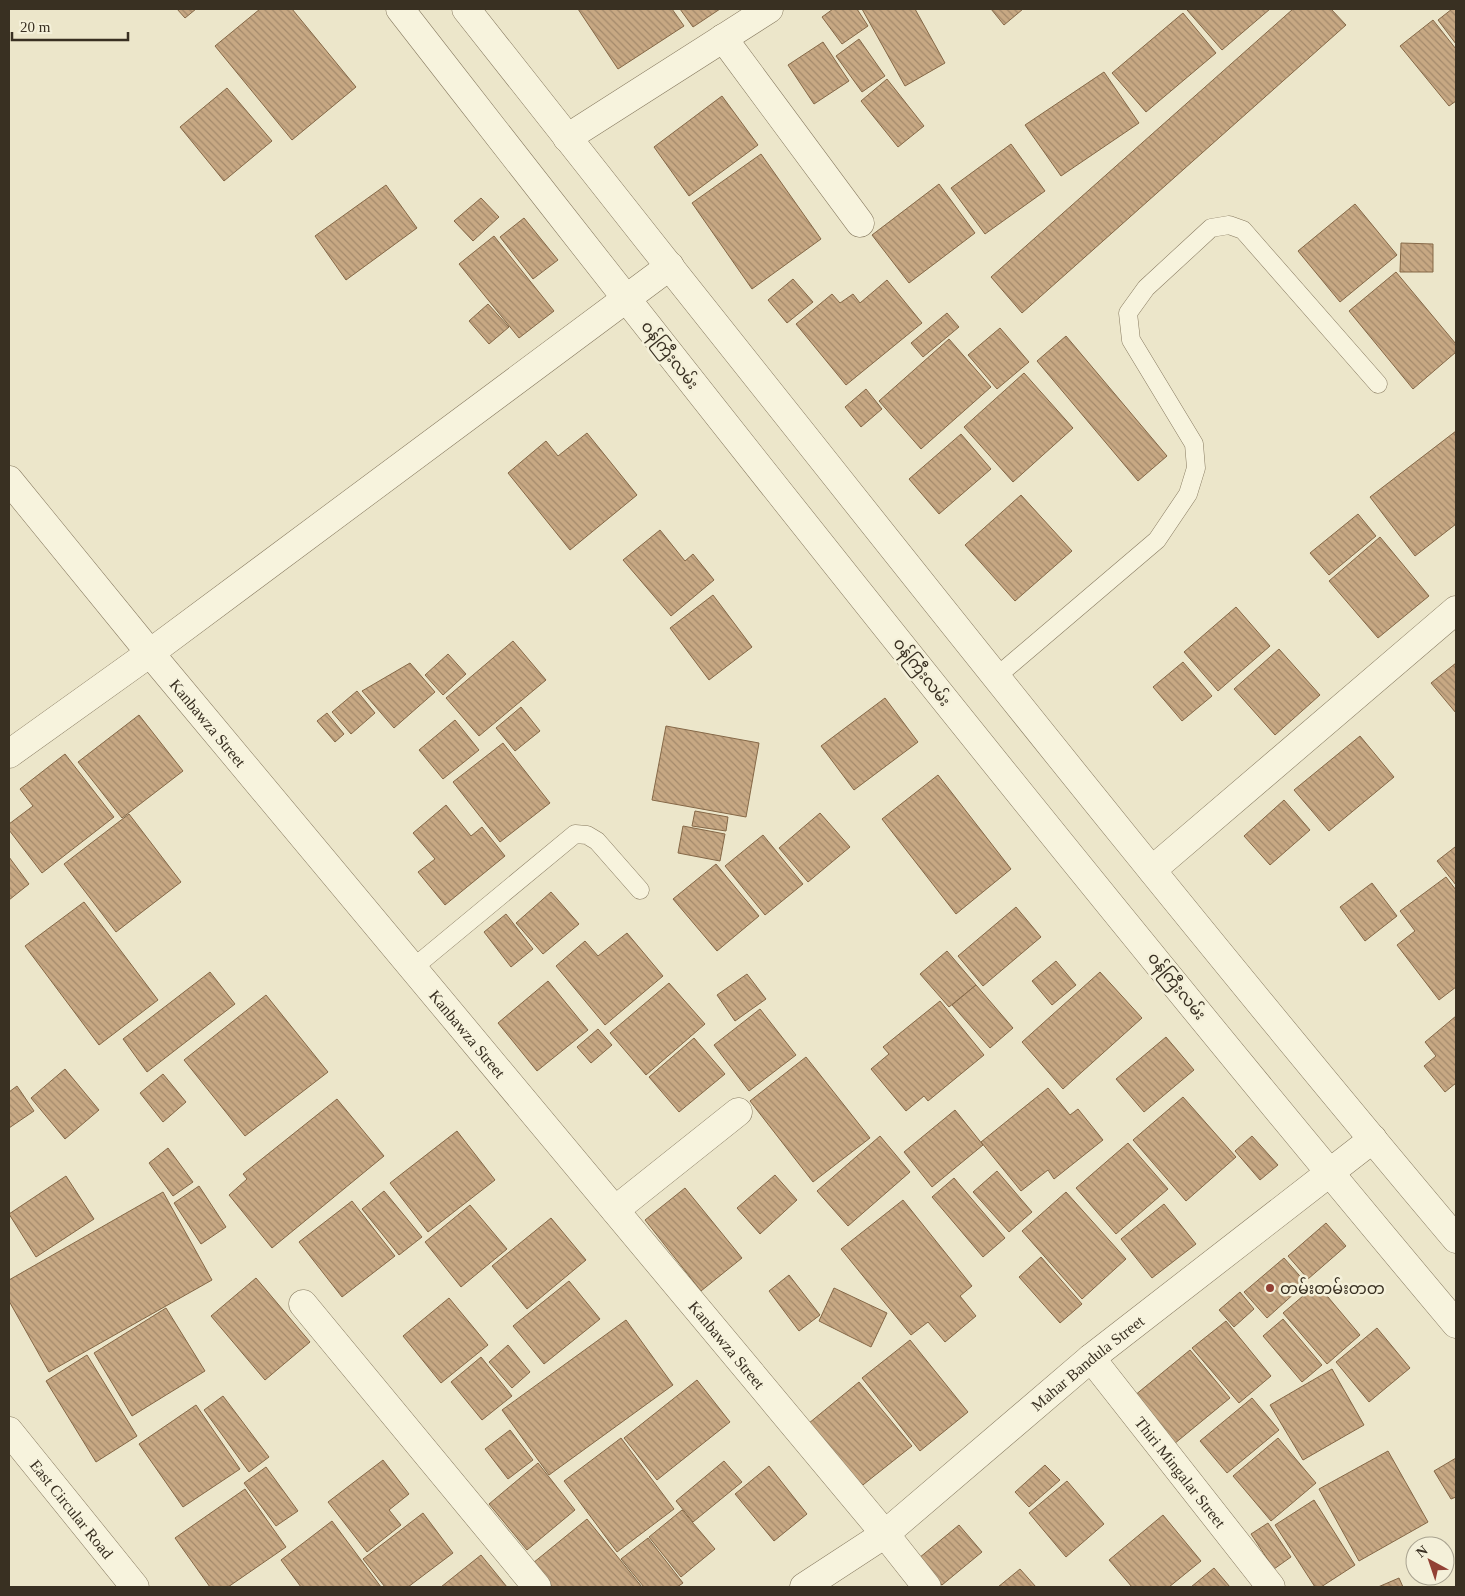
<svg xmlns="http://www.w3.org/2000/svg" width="1465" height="1596" font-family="'Times New Roman','Noto Sans Myanmar',serif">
	<defs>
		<pattern id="building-back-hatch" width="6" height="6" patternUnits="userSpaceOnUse" patternTransform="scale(1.25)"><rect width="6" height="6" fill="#c7a883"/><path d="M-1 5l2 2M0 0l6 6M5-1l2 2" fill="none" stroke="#a3896b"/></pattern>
	</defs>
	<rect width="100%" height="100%" fill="#ece6ca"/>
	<g fill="url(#building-back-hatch)" stroke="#856847">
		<polygon points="177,9 196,9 185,18"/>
		<polygon points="260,9 292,9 356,87 292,140 215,46"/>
		<polygon points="578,9 672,9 684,26 618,69"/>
		<polygon points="680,9 720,9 693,27"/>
		<polygon points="833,9 857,9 868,26 842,44 822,17"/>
		<polygon points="862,9 915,9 945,63 905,86"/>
		<polygon points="991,9 1023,9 1004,25"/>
		<polygon points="1188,9 1270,9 1222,50 1187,10"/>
		<polygon points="1293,9 1331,9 1346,25 1022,313 991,277"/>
		<polygon points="1452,9 1456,9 1456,44 1438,20"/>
		<polygon points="1183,13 1216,53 1146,112 1112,73"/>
		<polygon points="1433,20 1456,49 1456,101 1449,106 1400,46"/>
		<polygon points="859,39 885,76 862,92 836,56"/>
		<polygon points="823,42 849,81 814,104 788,65"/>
		<polygon points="1104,72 1139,123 1061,176 1025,125"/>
		<polygon points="887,79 924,126 898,147 861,101"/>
		<polygon points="227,88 272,141 224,181 180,127"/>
		<polygon points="722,96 758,145 689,196 654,147"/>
		<polygon points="1011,144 1045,191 985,234 951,188"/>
		<polygon points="761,154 821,239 752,289 692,203"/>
		<polygon points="939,184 975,233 909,283 872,235"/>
		<polygon points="386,185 417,228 346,280 315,236"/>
		<polygon points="481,198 499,217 473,241 454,221"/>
		<polygon points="1355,204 1397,255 1340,302 1298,251"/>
		<polygon points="524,218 558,260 533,279 500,237"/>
		<polygon points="494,236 554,311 519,338 459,264"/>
		<polygon points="1401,243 1433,244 1433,272 1400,272"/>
		<polygon points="1396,272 1456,344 1456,352 1413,389 1349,311"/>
		<polygon points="793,279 813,302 787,323 768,300"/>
		<polygon points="887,280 922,323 846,385 796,324 832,294 840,303 853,294 860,303"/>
		<polygon points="488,304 509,327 489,344 469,321"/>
		<polygon points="947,313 959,327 923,357 911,343"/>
		<polygon points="1000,328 1029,362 997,389 968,355"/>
		<polygon points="1066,336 1167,456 1138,481 1037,361"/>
		<polygon points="949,339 991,387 921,449 879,401"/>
		<polygon points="1024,373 1073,428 1013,482 964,427"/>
		<polygon points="866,389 882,409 861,427 845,407"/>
		<polygon points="1456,431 1456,524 1415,556 1370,497"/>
		<polygon points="587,433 637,495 570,550 508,473 546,441 558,456"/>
		<polygon points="961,434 991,469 939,514 909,479"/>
		<polygon points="1021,495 1072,551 1015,601 965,545"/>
		<polygon points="1358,514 1376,536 1329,575 1310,553"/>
		<polygon points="660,530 685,561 693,554 714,580 671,616 623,560"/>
		<polygon points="1380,537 1429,596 1378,638 1329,581"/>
		<polygon points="713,595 752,647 709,680 670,628"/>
		<polygon points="1236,607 1270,646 1218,691 1184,652"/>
		<polygon points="513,641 546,680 479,736 446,698"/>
		<polygon points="1279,649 1320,695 1275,735 1234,689"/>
		<polygon points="448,654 466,674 443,695 425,675"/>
		<polygon points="1183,662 1212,696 1182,721 1153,687"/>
		<polygon points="410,663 435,692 394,728 362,691"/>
		<polygon points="1456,663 1456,713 1431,683"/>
		<polygon points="357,691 375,713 351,734 332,712"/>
		<polygon points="885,698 918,742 854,790 821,746"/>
		<polygon points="521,707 540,731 515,751 496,728"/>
		<polygon points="327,713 344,734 335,742 317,721"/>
		<polygon points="139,715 183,771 122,818 78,762"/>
		<polygon points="455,720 479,750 443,779 419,750"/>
		<polygon points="666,726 759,743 746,817 652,800"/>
		<polygon points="1360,736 1394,777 1329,831 1294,790"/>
		<polygon points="503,743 550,803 500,842 453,782"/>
		<polygon points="65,754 114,817 42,873 9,830 9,824 33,806 20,789"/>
		<polygon points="938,775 1011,869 956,914 882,819"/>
		<polygon points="1284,800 1310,830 1270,865 1244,836"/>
		<polygon points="446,805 471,836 482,827 505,856 445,905 418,872 435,859 413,833"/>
		<polygon points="695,811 728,817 726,831 692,826"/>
		<polygon points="820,813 850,847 808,882 779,848"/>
		<polygon points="129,814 181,882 116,932 64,864"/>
		<polygon points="683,826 725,834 720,861 678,853"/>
		<polygon points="763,835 803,884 765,915 725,866"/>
		<polygon points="1455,847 1456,848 1456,885 1437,861"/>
		<polygon points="9,857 29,884 9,900"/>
		<polygon points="716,864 759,916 717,951 673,899"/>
		<polygon points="1446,877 1456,890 1456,987 1439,1000 1397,945 1415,931 1400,911"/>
		<polygon points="1372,883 1397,916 1365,941 1340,907"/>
		<polygon points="551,892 579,924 543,954 516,923"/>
		<polygon points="84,902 158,1000 99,1045 25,946"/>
		<polygon points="1016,907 1041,937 983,986 958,956"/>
		<polygon points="506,914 533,949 511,967 484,932"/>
		<polygon points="627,933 663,976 605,1025 556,966 585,941 598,956"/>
		<polygon points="947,951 976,985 949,1007 920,974"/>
		<polygon points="1056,961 1076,985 1052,1005 1032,981"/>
		<polygon points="210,972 235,1004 147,1072 123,1039"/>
		<polygon points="1100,972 1142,1018 1063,1089 1022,1042"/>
		<polygon points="747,974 766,999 735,1021 717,995"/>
		<polygon points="548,981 588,1030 537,1071 498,1023"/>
		<polygon points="669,983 705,1024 646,1075 610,1033"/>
		<polygon points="976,985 1013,1028 990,1048 952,1005"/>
		<polygon points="266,995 328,1072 245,1136 184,1060"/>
		<polygon points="940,1001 984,1055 928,1101 924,1096 906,1111 871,1069 889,1054 883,1047"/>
		<polygon points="760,1009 796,1055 749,1091 714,1045"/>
		<polygon points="1456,1016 1456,1083 1445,1092 1424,1066 1436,1056 1425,1042"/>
		<polygon points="598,1029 612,1045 591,1063 577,1047"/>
		<polygon points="1166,1037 1194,1070 1144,1112 1116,1079"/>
		<polygon points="694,1038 725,1074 679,1112 649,1077"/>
		<polygon points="806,1057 870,1138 813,1182 750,1101"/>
		<polygon points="65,1069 99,1110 65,1139 31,1098"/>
		<polygon points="163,1074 186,1102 163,1122 140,1093"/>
		<polygon points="17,1086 34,1111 9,1128 9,1092"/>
		<polygon points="1048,1088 1070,1115 1078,1109 1103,1140 1054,1179 1048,1170 1021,1191 981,1142"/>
		<polygon points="1183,1097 1236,1157 1186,1201 1133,1140"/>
		<polygon points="337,1099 384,1156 272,1248 229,1195 247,1179 243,1174"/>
		<polygon points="955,1110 983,1145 932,1187 904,1152"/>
		<polygon points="457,1131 495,1180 428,1232 390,1183"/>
		<polygon points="880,1136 910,1172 848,1226 817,1191"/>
		<polygon points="1252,1136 1278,1165 1260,1180 1235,1151"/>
		<polygon points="1128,1143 1168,1189 1116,1234 1076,1188"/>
		<polygon points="168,1148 193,1182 173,1196 149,1163"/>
		<polygon points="997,1171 1032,1212 1009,1232 973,1192"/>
		<polygon points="775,1175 797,1200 760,1234 737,1208"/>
		<polygon points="66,1176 94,1219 36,1257 9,1214"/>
		<polygon points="954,1178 1005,1238 983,1257 932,1197"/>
		<polygon points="199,1186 226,1227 201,1244 174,1203"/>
		<polygon points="685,1188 742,1258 701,1291 645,1220"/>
		<polygon points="384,1191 422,1237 399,1255 362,1209"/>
		<polygon points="163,1192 212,1280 49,1372 9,1301 9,1280"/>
		<polygon points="1066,1192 1126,1259 1082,1299 1022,1231"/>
		<polygon points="903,1200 972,1286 960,1296 976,1316 945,1342 928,1322 911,1335 841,1249"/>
		<polygon points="352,1201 395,1256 342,1297 299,1242"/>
		<polygon points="1164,1204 1196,1244 1152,1278 1121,1239"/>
		<polygon points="470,1205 507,1249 461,1287 425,1242"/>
		<polygon points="551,1218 586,1260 527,1309 492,1266"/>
		<polygon points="1326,1223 1346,1246 1308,1279 1288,1256"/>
		<polygon points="1041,1257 1082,1304 1060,1323 1019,1277"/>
		<polygon points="1284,1258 1306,1283 1267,1318 1244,1292"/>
		<polygon points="789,1275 820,1315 799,1331 769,1291"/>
		<polygon points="256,1278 310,1342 265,1380 211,1316"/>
		<polygon points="569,1281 600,1319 544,1364 513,1326"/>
		<polygon points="1317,1284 1360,1335 1327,1364 1283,1313"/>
		<polygon points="834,1288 887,1313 871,1347 819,1321"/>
		<polygon points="1240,1292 1254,1309 1234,1327 1219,1310"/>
		<polygon points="449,1298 488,1345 441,1383 403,1336"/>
		<polygon points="166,1308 205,1371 132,1416 94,1353"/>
		<polygon points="1283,1319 1322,1365 1302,1382 1263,1336"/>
		<polygon points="626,1320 673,1385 549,1475 502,1410"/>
		<polygon points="1226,1321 1271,1376 1239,1403 1192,1348"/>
		<polygon points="1377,1328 1410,1368 1369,1402 1336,1362"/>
		<polygon points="910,1340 968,1412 920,1451 862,1378"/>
		<polygon points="508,1345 530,1372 512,1388 489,1362"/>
		<polygon points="1190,1350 1230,1398 1174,1444 1134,1396"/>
		<polygon points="87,1355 137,1436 96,1462 46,1381"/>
		<polygon points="481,1357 512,1396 482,1420 451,1382"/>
		<polygon points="1332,1369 1364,1425 1303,1460 1270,1405"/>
		<polygon points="697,1380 730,1422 657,1480 624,1438"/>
		<polygon points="859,1382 912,1446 854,1492 803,1428"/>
		<polygon points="223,1396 269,1457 249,1472 204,1410"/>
		<polygon points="1252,1398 1279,1430 1227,1473 1200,1441"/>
		<polygon points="196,1405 240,1469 183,1507 139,1444"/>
		<polygon points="510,1430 533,1460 508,1479 485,1449"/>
		<polygon points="621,1438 674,1509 617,1552 564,1481"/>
		<polygon points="1278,1438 1316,1483 1271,1521 1233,1476"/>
		<polygon points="1388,1451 1428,1522 1359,1561 1319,1489"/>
		<polygon points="1456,1458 1456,1497 1451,1499 1434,1471"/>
		<polygon points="383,1460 409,1494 389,1510 401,1525 367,1552 328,1502"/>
		<polygon points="724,1461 742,1482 693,1522 676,1501"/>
		<polygon points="538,1463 575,1510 527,1550 489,1504"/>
		<polygon points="1045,1465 1060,1480 1029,1507 1015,1492"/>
		<polygon points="769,1466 807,1514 774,1541 735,1494"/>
		<polygon points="266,1467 298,1511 276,1526 244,1483"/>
		<polygon points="1067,1481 1104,1524 1066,1557 1029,1513"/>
		<polygon points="245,1489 286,1547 228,1587 210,1587 175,1538"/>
		<polygon points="1314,1500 1355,1565 1321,1587 1315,1587 1275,1525"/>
		<polygon points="682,1510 715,1549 681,1577 649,1537"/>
		<polygon points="423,1513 453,1553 408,1587 385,1587 363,1559"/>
		<polygon points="1163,1515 1201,1561 1169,1587 1132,1587 1109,1560"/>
		<polygon points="587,1519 642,1587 552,1587 533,1563"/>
		<polygon points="332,1521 381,1587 301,1587 281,1560"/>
		<polygon points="1268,1523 1291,1557 1274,1569 1251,1534"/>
		<polygon points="959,1525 982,1552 942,1585 919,1558"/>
		<polygon points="648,1538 683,1583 677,1587 644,1587 621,1559"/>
		<polygon points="481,1555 507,1587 441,1587"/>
		<polygon points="1214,1568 1230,1587 1191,1587"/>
		<polygon points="1020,1569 1036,1587 998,1587"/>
		<polygon points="1399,1578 1403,1587 1378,1587"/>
	</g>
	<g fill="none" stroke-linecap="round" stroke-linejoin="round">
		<g stroke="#877a60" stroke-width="19">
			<g id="lane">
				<polyline points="996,677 1157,540 1188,494 1196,468 1194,444 1131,340 1128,313 1146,288 1211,228 1229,225 1243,230 1378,384"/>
				<polyline points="413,968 575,834 587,835 597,841 640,890"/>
			</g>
		</g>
		<g stroke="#877a60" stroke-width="29">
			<g id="street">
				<path d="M400,9C745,453 1095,894 1456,1324"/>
				<path d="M466,9C577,151 689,291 801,432C1016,703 1233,974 1456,1239"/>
				<polyline points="723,38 860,223"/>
				<polyline points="567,138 769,9"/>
				<path id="s1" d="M9,480L150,653L885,1534L927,1587"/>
				<polyline points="9,754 150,653 670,266"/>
				<polyline points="1152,870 1456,610"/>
				<polyline points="615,1210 738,1112"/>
				<polyline points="303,1304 537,1587"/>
				<path id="s2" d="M1091,1358L1271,1587"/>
				<path id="s3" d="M9,1431L135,1587"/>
				<path id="s4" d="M804,1587L885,1534L1091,1358L1373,1139"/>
			</g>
		</g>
		<use href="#lane" stroke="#f7f3dd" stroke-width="18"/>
		<use href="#street" stroke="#f7f3dd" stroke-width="28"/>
	</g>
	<circle fill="#924034" stroke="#f4f0d9" stroke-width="2" cx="1270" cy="1288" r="5"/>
	<g text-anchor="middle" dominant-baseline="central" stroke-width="5" stroke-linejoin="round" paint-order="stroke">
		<g font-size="16" fill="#393022" stroke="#f4f0d9">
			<text transform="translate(670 355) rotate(52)">ဝန်ကြီးလမ်း</text>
			<text transform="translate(922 672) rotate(52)">ဝန်ကြီးလမ်း</text>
			<text stroke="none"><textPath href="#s1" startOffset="314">Kanbawza Street</textPath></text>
			<text transform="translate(1177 986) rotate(51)">ဝန်ကြီးလမ်း</text>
			<text stroke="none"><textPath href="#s1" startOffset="719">Kanbawza Street</textPath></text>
			<text stroke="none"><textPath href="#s1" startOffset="1124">Kanbawza Street</textPath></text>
			<text stroke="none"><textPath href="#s4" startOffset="362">Mahar Bandula Street</textPath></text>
			<text stroke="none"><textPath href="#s2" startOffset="145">Thiri Mingalar Street</textPath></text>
			<text stroke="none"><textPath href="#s3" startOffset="100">East Circular Road</textPath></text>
		</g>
		<g font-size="16" fill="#393022" stroke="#f4f0d9" text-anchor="start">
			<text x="1280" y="1288">တမ်းတမ်းတတ</text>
		</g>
	</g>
	<rect width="1465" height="1596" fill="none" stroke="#393022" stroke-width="20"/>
	<g transform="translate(1430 1561) rotate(320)"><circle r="24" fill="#f4f0d9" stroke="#a9a390"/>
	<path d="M0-4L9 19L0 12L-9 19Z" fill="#924034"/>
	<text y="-8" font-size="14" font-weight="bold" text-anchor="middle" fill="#393022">N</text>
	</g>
	<path d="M12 32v8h116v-8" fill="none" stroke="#393022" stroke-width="2.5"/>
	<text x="20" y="32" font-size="15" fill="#393022" stroke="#f4f0d9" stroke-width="4" paint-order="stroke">20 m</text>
</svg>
